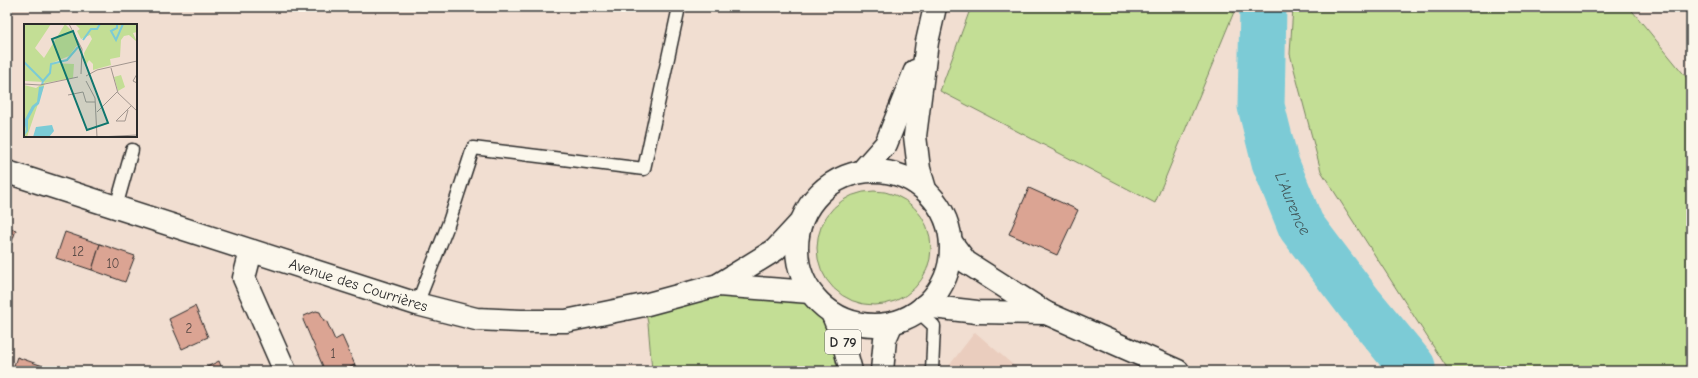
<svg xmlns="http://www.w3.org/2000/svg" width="1698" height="378" font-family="'Comic Neue',sans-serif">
	<rect width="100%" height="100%" fill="#f1ded1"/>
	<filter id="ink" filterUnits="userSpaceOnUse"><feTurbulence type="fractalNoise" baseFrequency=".025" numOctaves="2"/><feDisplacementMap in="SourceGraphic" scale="8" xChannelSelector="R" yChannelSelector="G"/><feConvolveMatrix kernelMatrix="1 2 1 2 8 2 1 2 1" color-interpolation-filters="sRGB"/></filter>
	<g filter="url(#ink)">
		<polygon fill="#eacdbe" points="975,332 1020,371 945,371"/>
		<g fill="#c3de95" stroke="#778460">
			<polygon points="971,7 1236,7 1155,203 940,91"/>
			<polygon points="1293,7 1629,7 1691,83 1691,371 1449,371 1321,171 1290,54"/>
			<circle cx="874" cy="248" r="57"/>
			<polygon points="718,285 810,292 832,313 851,371 652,371 648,323 644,305"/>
		</g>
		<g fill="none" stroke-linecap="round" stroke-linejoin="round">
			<path stroke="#7bcbd6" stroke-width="47" id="s1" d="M1263,7L1261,106L1275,162L1301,226L1360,304L1412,367"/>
		</g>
		<g fill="#dba493" stroke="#2b2b2b">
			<polygon points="1029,188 1078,210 1057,255 1009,234"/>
			<polygon points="7,227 16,230 7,256"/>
			<polygon points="65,232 100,244 92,270 56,258"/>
			<polygon points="100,244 135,256 125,282 92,270"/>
			<polygon points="195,306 208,337 182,349 169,319"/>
			<polygon points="316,311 320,312 324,321 326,320 335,340 342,336 355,365 342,371 325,371 303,320 304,316"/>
			<polygon points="17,357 43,366 41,371 12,371"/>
			<polygon points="219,361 223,371 199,371"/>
			<polygon points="355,365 357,371 342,371"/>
		</g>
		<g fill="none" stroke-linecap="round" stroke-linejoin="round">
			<g stroke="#2b2b2b" stroke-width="15">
				<g id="service">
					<polyline points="116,207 132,150"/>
					<polyline points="417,304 448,225 473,148 644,169 679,7"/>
					<polyline points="918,311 934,326 932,371"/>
				</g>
			</g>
			<g stroke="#2b2b2b" stroke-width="25">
				<polyline id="minor" points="251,251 244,278 285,371"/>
			</g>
			<g stroke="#2b2b2b" stroke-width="25">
				<g id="secondary">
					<polyline points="862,171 886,144 915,71"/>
					<path id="s2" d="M7,172L417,304L476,319L521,321H566L644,305L718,285L775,250L801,222"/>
					<polyline points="925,189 919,169 915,136 927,42 935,7"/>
					<polyline points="951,242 966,262 1046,313 1178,371"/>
					<polyline points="718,285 810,292"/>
					<polyline points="924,306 977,312 1046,313"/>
				</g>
			</g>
			<g stroke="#2b2b2b" stroke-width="25">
				<g id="primary">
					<circle cx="874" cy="248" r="77"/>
					<polyline points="832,313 842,337 851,371"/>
					<polyline points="882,371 885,339 892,323"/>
				</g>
			</g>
			<use href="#service" stroke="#fbf7ec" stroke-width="12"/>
			<use href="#minor" stroke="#fbf7ec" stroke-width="22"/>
			<use href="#secondary" stroke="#fbf7ec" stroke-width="22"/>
			<use href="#primary" stroke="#fbf7ec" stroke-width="22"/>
		</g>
	</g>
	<g text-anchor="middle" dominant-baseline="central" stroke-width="3" stroke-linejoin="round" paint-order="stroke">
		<g font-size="13" fill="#574945">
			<text x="78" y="251">12</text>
			<text x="113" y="263">10</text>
			<text x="189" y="328">2</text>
			<text x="333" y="353">1</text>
		</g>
		<rect fill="#fbf7ec" stroke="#696865" stroke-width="1" x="825" y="330" width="36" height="24" rx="3"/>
		<g font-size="14" font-weight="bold" fill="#2b2b2b">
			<text x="843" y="342">D 79</text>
		</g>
		<g font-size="15" fill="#2b2b2b" stroke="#fbf7ec">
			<text stroke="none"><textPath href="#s2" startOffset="369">Avenue des Courrières</textPath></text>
		</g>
		<g font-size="16" font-style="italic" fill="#435b5e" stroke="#fbf7ec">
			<text stroke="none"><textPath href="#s1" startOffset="202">L'Aurence</textPath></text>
		</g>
	</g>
	<g transform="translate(24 24)">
		<rect width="113" height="113" fill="#f1ded1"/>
		<path d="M0,0H27L11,24L20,34L41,0L48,7L54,20L45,32L28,39L50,40L49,54L21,59L3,113H0V61L12,64L21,58L0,57ZM51,0H113V8L109,9L113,18L105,11L100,12L97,16L96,33L86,35L87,41L69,46V40L65,36L62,41L61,39L60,29L68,15L66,11L57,15L53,7L56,5ZM97,51L101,63L94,67L90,53Z" fill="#c3de95"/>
		<path d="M20,62L15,80L11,83L4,96V107L0,112L2,105L0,97L8,82L13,78L15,63ZM28,101L30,107L25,113H9L12,103Z" fill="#7bcbd6"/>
		<path fill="none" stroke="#7bcbd6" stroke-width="2" d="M93,0V4L87,7L92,16L99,0M59,16L67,5H73L76,0M0,38L19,57M18,61L19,57L26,49L27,40L43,36L54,23"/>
		<path fill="none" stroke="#a2968f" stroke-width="1" d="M45,0L58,25L57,50M87,44L94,69L113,87M113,50L109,57L113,59M62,52L73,46L113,37M62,57L71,74L73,113M0,60L16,61L54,53M44,71L59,68L62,78H71M104,86L101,97H92L107,82M73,88L93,68M75,113L113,111"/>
		<path fill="#0f766e" fill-opacity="0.15" stroke="#0f766e" stroke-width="2" d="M49,7L84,99L63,106L28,15Z"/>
		<rect width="113" height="113" fill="none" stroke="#2b2b2b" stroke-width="2"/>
	</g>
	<rect width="1698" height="378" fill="none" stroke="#fbf7ec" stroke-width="24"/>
	<rect x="12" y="12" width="1674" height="354" fill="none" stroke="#2b2b2b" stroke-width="1.5" filter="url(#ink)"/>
</svg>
